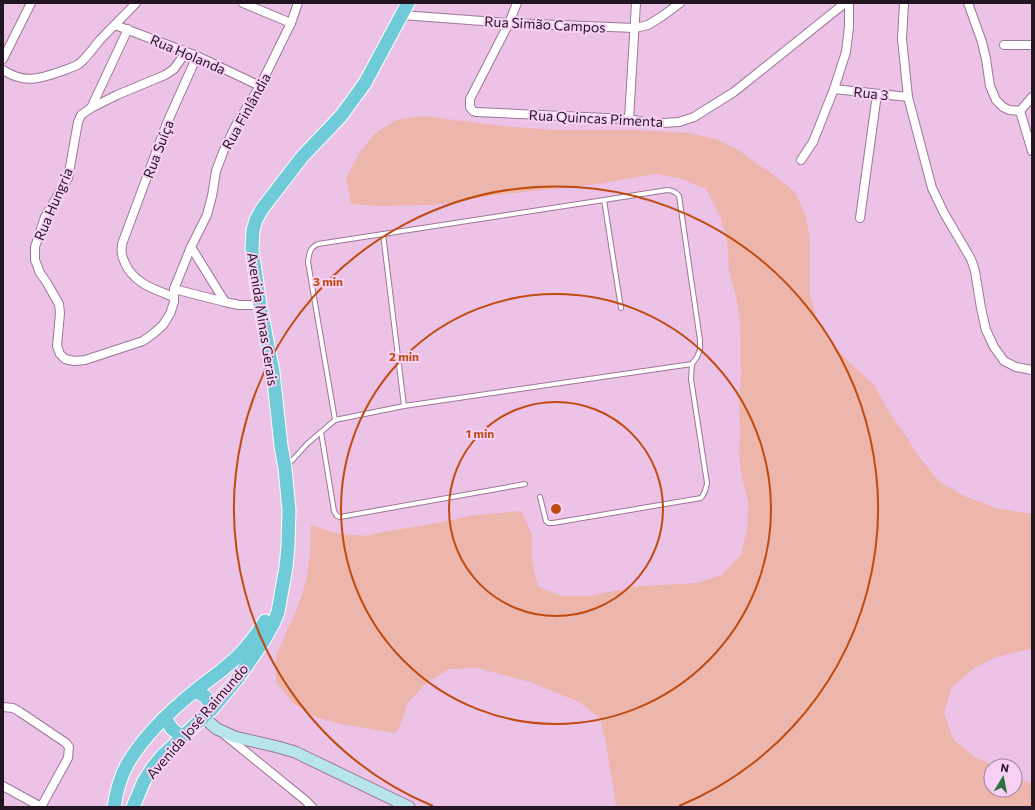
<svg xmlns="http://www.w3.org/2000/svg" width="1035" height="810" font-family="Commissioner,sans-serif">
	<rect width="100%" height="100%" fill="#ecc3e7"/>
	<polygon fill="#edb6ac" points="423,116 502,126 556,130 637,130 689,133 716,139 739,150 750,159 774,175 795,192 806,216 810,242 810,295 817,321 831,343 849,362 874,385 888,410 904,433 920,458 939,481 964,496 996,508 1025,513 1032,513 1032,650 1026,650 997,657 973,669 952,687 944,713 954,740 975,757 995,766 991,766 991,790 1015,790 1015,776 1032,784 1032,807 616,807 612,779 610,771 606,744 600,718 579,702 530,682 477,668 449,669 426,683 408,703 399,728 396,733 341,724 315,717 293,703 276,682 276,655 298,606 306,581 310,554 311,525 336,533 363,536 389,531 443,522 469,516 521,511 532,534 532,560 538,586 561,596 588,596 614,591 641,586 697,583 722,575 741,555 747,530 748,503 742,478 739,455 740,429 739,402 741,377 740,322 736,296 729,270 727,242 720,216 706,189 682,179 655,174 599,184 488,196 462,201 433,205 377,206 351,204 346,178 358,155 374,134 396,120"/>
	<g fill="none" stroke-linecap="round" stroke-linejoin="round">
		<g stroke="#9c7698" stroke-width="6">
			<g id="lane">
				<polyline points="604,200 621,308"/>
				<polyline points="383,234 404,406"/>
				<path d="M335,420L308,262C309,254 310,247 318,244L604,200L667,190C673,190 676,192 679,196L700,340V350L697,357L692,364L691,379L707,483C706,489 705,493 701,498L553,523H549L546,521L540,497"/>
				<polyline points="321,432 334,511 337,516 340,517 525,484"/>
				<polyline points="287,466 307,444 335,420 404,406 692,364"/>
			</g>
		</g>
		<g stroke="#9c7698" stroke-width="10">
			<g id="street">
				<polyline points="243,3 291,23"/>
				<polyline points="517,3 509,23 470,99 470,107 473,111 476,112 629,119 648,123 663,123 679,122 694,117 734,92 845,3"/>
				<polyline points="904,3 902,39 908,97 932,188 944,213 971,259 975,271 981,308 986,330 994,347 1004,361 1016,367 1032,370"/>
				<polyline points="968,3 982,42 986,59 990,86 996,100 1003,107 1009,110 1020,111"/>
				<polyline points="402,15 509,23 635,28 648,25 661,17 680,3"/>
				<polyline points="115,25 197,56 260,86"/>
				<polyline points="1004,45 1032,45"/>
				<polyline points="186,52 174,69 165,75 117,95 91,108 81,115 78,122 68,178 45,217 35,247 35,260 40,273 47,283 59,304 60,313 57,346 60,354 65,359 74,361 85,360 143,341 154,333 163,325 170,314 174,302 174,289 191,247 207,215 212,196 216,171 224,150 236,125 260,86 291,23 298,3"/>
				<polyline points="3,59 31,3"/>
				<path d="M3,70C24,84 40,79 62,71C67,69 74,67 79,64C87,57 93,49 99,41C111,28 124,16 136,3"/>
				<polyline points="834,89 908,97"/>
				<polyline points="91,108 128,29"/>
				<polyline points="1020,111 1032,151"/>
				<polyline points="1020,111 1032,97"/>
				<polyline points="629,119 636,3"/>
				<polyline points="801,160 813,142 834,89 846,52 849,27 849,3"/>
				<polyline points="860,218 877,94"/>
				<polyline points="191,247 225,302"/>
				<polyline points="174,289 225,302 239,305 260,305"/>
				<path d="M174,297C156,290 139,285 128,269C126,264 122,259 122,254C121,251 122,247 122,244L167,123L197,56"/>
				<polyline points="3,707 13,708 20,712 66,743 69,747 68,758 41,807"/>
				<polyline points="225,735 305,800 312,807"/>
				<polyline points="3,786 41,807"/>
			</g>
		</g>
		<g stroke="#9c7698" stroke-width="13">
			<polyline id="secondary" points="203,717 217,729 235,737 278,747 295,752 409,807"/>
		</g>
		<g stroke="#fff" stroke-width="15">
			<g id="primary">
				<polyline points="195,691 206,697 212,709"/>
				<polyline points="165,718 172,729 183,737"/>
				<path d="M114,807C116,794 121,775 128,763C144,736 171,710 196,690C211,678 228,667 241,653C250,643 258,633 265,621"/>
				<polyline points="133,807 144,781 153,767 162,756 212,709 238,678 263,642 274,622 278,612 286,567 288,546 289,510 285,468 281,446 273,372 260,305 252,249 253,230 256,220 262,209 302,157 341,116 352,101 365,83 408,3"/>
			</g>
		</g>
		<use href="#lane" stroke="#fff" stroke-width="4"/>
		<use href="#street" stroke="#fff" stroke-width="8"/>
		<use href="#secondary" stroke="#b7e5eb" stroke-width="11"/>
		<use href="#primary" stroke="#6fcbd7" stroke-width="13"/>
	</g>
	<g fill="none" stroke="#c04b10" stroke-width="2">
		<circle cx="556" cy="509" r="107"/>
		<circle cx="556" cy="509" r="215"/>
		<path d="M433 806A322 322 0 1 1 679 806"/>
	</g>
	<g text-anchor="middle" dominant-baseline="central" stroke-width="4" stroke-linejoin="round" paint-order="stroke">
		<g font-size="14" fill="#221421" stroke="#f9d0f5">
			<text transform="translate(545 24) rotate(3)">Rua Simão Campos</text>
			<text transform="translate(188 54) rotate(23)">Rua Holanda</text>
			<text transform="translate(871 93) rotate(6)">Rua 3</text>
			<text transform="translate(246 111) rotate(-61)">Rua Finlândia</text>
			<text transform="translate(596 118) rotate(3)">Rua Quincas Pimenta</text>
			<text transform="translate(158 149) rotate(-69)">Rua Suíça</text>
			<text transform="translate(53 204) rotate(-67)">Rua Hungria</text>
			<text transform="translate(263 319) rotate(81)">Avenida Minas Gerais</text>
			<text transform="translate(197 721) rotate(-49)">Avenida José Raimundo</text>
		</g>
	</g>
	<circle cx="556" cy="509" r="6" fill="#c04b10" stroke="#f9d0f5" stroke-width="2"/>
	<g font-size="12" text-anchor="middle" font-weight="bold" fill="#c04b10" stroke="#f9d0f5" stroke-width="4" stroke-linejoin="round" paint-order="stroke">
		<text x="328" y="286">3 min</text>
		<text x="404" y="361">2 min</text>
		<text x="480" y="438">1 min</text>
	</g>
	<rect width="1035" height="810" fill="none" stroke="#221421" stroke-width="8"/>
	<g transform="translate(1003 778) rotate(10)"><circle r="19" fill="#f9d0f5" stroke="#a385a0"/>
	<path d="M0-3L7 15L0 10L-7 15Z" fill="#2a713e"/>
	<text y="-6" font-size="11" font-weight="bold" text-anchor="middle" fill="#221421">N</text>
	</g>
</svg>
